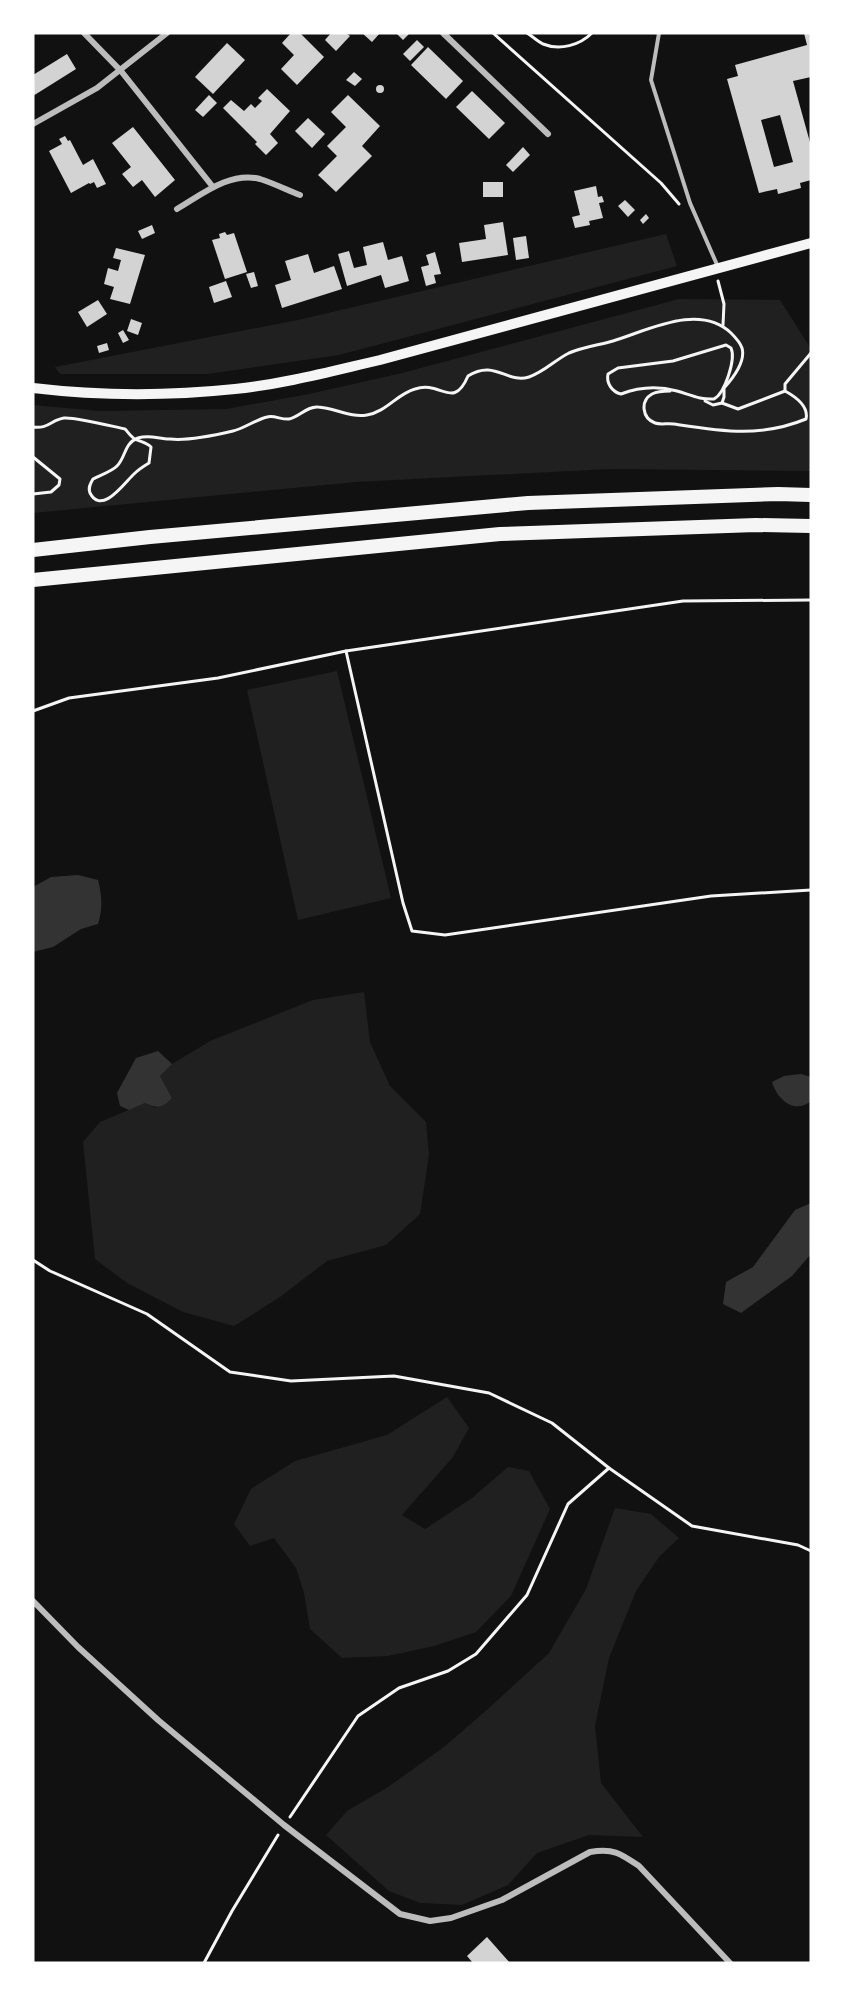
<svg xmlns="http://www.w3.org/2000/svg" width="844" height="1996" font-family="Arial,sans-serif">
	<rect width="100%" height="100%" fill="#111"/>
	<g fill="#202020">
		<polygon points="666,234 677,266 339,355 208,374 60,374 55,367 298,320"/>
		<polygon points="679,299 780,300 811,349 811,471 610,469 356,482 33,513 33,405 100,411 226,409 309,394 402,373"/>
		<polygon points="337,671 391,898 298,920 247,690"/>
		<polygon points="364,992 370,1042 390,1086 426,1122 429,1155 420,1214 386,1245 327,1261 280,1297 234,1326 183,1312 127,1283 95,1259 83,1142 100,1122 145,1103 155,1108 172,1098 160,1076 172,1064 210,1041 313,1000"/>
		<polygon points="447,1397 469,1428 453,1457 402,1515 425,1529 472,1498 508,1467 529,1471 550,1509 511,1596 476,1632 434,1646 388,1656 342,1658 310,1629 304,1593 296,1568 274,1538 250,1546 234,1524 251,1489 295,1461 387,1435"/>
		<polygon points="615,1508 651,1514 679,1538 659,1557 636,1591 609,1658 595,1726 601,1783 643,1837 589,1835 537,1853 508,1885 462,1905 420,1903 389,1891 326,1835 347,1811 388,1787 444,1747 490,1707 549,1653 586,1589"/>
	</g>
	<g fill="#333">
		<path d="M78,875L98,880C102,896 103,908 98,924L81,929L53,947L33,952V887L51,877Z"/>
		<path d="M158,1051L172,1064L160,1076L172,1098C163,1108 157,1109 145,1103L129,1110L120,1106L117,1093L136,1058Z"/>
		<path d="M801,1074L811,1077V1101C794,1115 777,1099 772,1082L784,1076Z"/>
		<polygon points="811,1203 811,1254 792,1276 741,1313 723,1304 726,1282 753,1267 795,1210"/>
	</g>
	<g fill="#d3d3d3" fill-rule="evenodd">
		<polygon points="291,33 300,33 324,57 297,85 281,69 294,55 282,43"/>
		<polygon points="331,33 346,33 350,36 336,51 325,40"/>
		<polygon points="362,33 380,33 372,42"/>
		<polygon points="396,33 410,33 403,40"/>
		<path d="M804,33H811V77L793,81L811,146V180L800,183L801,188L778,194L777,189L759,193L727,79L738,76L735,65L807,45ZM780,115L793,162L774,167L761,120Z"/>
		<polygon points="417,40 424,47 410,61 403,54"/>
		<polygon points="227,43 245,60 213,94 195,77"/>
		<polygon points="428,47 463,81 446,99 411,65"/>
		<polygon points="67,54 76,69 33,96 33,75"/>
		<polygon points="354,72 362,79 355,86 346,80"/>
		<circle cx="380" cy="89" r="4"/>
		<polygon points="267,89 290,111 270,134 278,143 266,155 255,144 257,142 223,108 231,100 244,111 251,104 255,108 262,101 258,98"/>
		<polygon points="472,91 505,123 489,139 456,107"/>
		<polygon points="209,95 217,103 203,117 195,110"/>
		<polygon points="348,95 380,126 362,146 372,156 336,192 318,175 337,156 327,146 346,127 331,112"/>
		<polygon points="308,118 325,134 312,148 295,131"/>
		<polygon points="133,127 175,180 155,197 142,180 133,187 122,174 131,167 112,143"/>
		<polygon points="65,136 68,141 70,140 83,165 93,159 106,184 97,188 94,182 90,184 89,183 71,193 49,151 62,144 59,139"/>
		<polygon points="523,147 530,155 513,172 506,165"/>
		<rect x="483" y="182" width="20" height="15"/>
		<polygon points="596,186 598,197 602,196 604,202 599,203 603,218 589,221 590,225 575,228 572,217 580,215 574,191"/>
		<polygon points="625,200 635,210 628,217 618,206"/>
		<polygon points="646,214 649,218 643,224 640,220"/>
		<polygon points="503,222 508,255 462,262 459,243 486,239 484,225"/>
		<polygon points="152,225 155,233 142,239 138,231"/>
		<polygon points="225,232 227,235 234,233 247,272 225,279 212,240 220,238 219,234"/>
		<polygon points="526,236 529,258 516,260 513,238"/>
		<polygon points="383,242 388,260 402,256 409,281 385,288 381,275 347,286 338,254 349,251 354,268 367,265 363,247"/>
		<polygon points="116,248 145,255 130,304 110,299 114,287 104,284 108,268 118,271 121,260 113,258"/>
		<polygon points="435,252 441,274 434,275 436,283 426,286 421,267 429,265 426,255"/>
		<polygon points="308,254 314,273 334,266 342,289 282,308 275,285 291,280 285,261"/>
		<polygon points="254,272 258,286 251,288 246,274"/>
		<polygon points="226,281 232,297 214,303 209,287"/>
		<polygon points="98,300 107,314 87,327 78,312"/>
		<polygon points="131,319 142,323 138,335 127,331"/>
		<polygon points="123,330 129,340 123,343 118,333"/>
		<polygon points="107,343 109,350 99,353 97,346"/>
		<polygon points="487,1937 510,1963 473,1963 467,1956"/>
	</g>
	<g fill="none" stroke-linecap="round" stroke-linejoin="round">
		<g stroke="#f5f5f5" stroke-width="3">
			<polyline points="493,33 661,183 679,204"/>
			<path d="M527,33C532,36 537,41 543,44C560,51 580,45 592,33"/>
			<polyline points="718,281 724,304 723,325"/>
			<path d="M726,345L731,348C736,359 725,393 714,399C700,400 691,395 677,391C659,386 639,387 621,394C612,392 606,383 608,374L618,368L673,361Z"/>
			<path d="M670,391C664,391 658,391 652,394C640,401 642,418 655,423C660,425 668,423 674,424C720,431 760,438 806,419C809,406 796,397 785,391V384L811,353"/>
			<polyline points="705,401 713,405 722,403"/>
			<path d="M33,427C49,429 51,420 64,418C76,417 111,426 125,429C128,432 131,437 135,439C141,442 146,442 151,447L149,463C144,466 138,470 134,474C125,482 102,516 90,493C88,488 90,484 93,479C100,475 111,472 117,466C126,457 124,443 138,438C150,434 158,439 170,439C187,441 216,435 233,431C245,428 255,420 267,417C274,415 282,420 289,419C299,417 307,406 318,407C335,408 350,418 367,415C386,412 397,394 415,389C441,380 453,411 468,376C495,359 507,384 529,377C544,372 555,360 569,353C583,347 599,345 613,341C649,330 699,303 731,333C735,337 740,342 742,348C746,362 733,378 724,388V397L722,403L738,409L785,391"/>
			<polyline points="33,457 60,479 59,485 51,492 33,494"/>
			<polyline points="346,651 403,903 412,931 445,935 711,896 811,890"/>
			<polyline points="33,711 69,698 218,678 346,651 683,601 811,600"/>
			<polyline points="33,1260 50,1271 147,1314 230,1372 291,1381 394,1376 489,1393 552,1423 609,1468 692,1526 798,1545 811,1551"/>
			<polyline points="290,1817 358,1716 399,1688 448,1671 476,1654 527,1595 568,1504 609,1468"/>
			<polyline points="204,1963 232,1911 278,1835"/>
		</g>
		<polyline stroke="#bcbcbc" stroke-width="4" points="659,33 651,80 690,203 718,267"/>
		<g stroke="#bcbcbc" stroke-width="6">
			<polyline points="84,33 121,71 213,187"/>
			<polyline points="443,33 548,134"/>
			<polyline points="33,124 97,88 167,33"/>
			<path d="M177,209C201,195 230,171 260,179C273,183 287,190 300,195"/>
			<path d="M33,1601L78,1647L158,1720L284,1825L400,1914L430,1921L451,1918L502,1900L590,1852C613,1848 620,1853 639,1866L730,1963"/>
		</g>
		<path stroke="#f5f5f5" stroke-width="10" d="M33,388C100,396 168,396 235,389C284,384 332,371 380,360L811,243"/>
		<g stroke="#f5f5f5" stroke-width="14">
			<polyline points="33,550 150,537 528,503 778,494 811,495"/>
			<polyline points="33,580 500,534 756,525 811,526"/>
		</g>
	</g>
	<rect width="844" height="1996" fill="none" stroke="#ffffff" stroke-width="69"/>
</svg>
